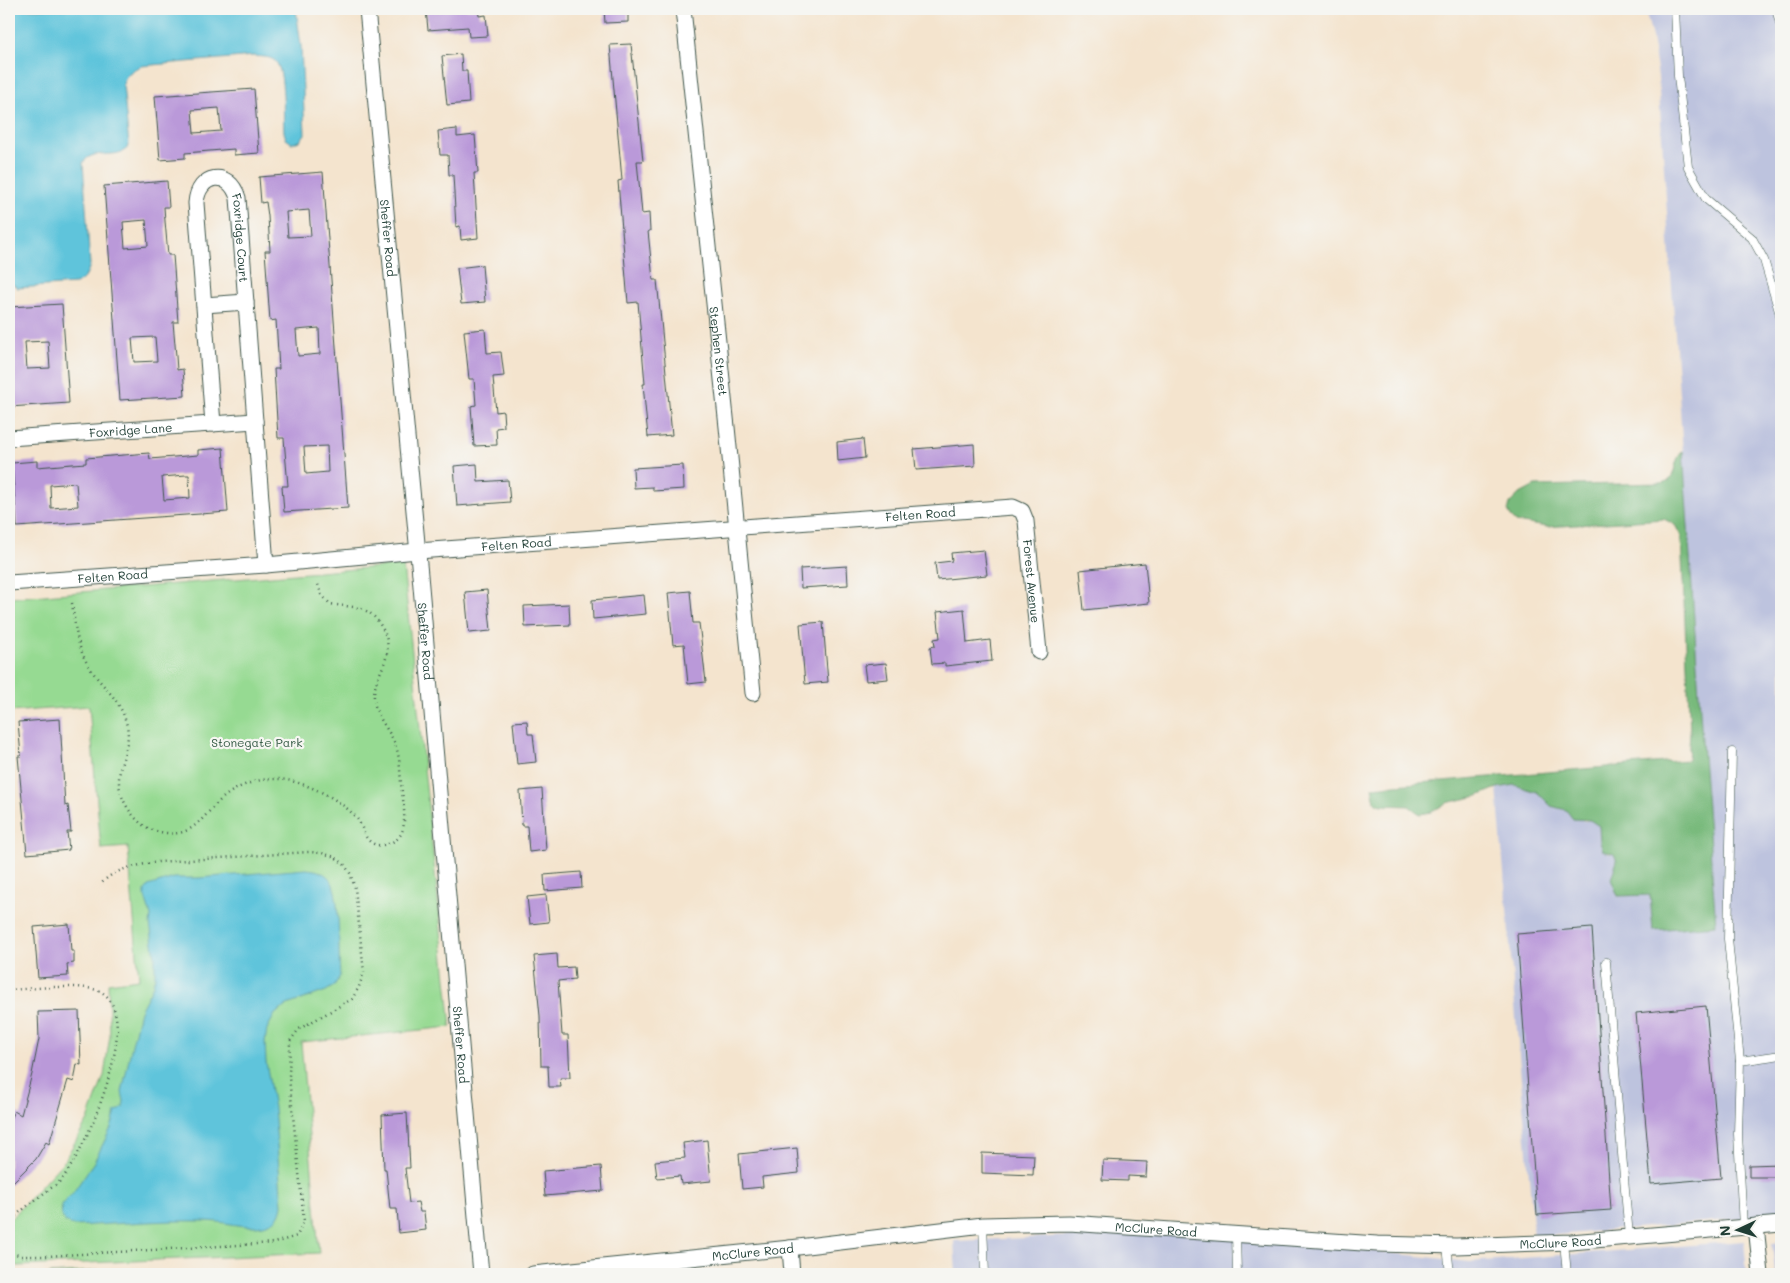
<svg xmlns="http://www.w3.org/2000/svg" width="1790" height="1283" font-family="Mali,sans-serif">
	<rect width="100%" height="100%" fill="#f6f6f2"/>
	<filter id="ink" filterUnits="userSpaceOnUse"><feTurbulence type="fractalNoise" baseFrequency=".02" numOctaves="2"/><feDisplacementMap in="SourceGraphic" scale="10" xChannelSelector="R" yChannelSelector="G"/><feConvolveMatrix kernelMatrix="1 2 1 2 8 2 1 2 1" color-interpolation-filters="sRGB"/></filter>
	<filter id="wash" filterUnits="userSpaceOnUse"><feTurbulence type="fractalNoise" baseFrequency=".0096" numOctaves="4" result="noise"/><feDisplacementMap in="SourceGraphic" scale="20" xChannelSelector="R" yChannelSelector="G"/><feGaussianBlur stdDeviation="1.12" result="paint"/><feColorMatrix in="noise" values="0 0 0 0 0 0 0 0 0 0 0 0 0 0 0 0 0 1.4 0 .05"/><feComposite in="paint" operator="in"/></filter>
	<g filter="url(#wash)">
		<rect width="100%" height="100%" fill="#f4e4ce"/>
		<g fill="#bdc3de">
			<polygon points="1645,9 1781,9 1781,1215 1534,1237 1497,788 1515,785 1537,792 1551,806 1566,810 1584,821 1590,820 1600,826 1600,842 1609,854 1615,854 1617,861 1612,879 1618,896 1650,895 1715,925 1703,756 1658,77 1652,37"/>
			<polygon points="1196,1231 1470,1262 1744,1241 1747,1274 956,1274 954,1241"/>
			<polygon points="1772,1243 1781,1243 1781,1274 1775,1274"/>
		</g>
		<g fill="#96da92" stroke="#5a8c63">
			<polygon points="403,565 451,1027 301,1042 319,1253 17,1266 9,1258 9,1221 64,1161 88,1120 104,1076 110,1035 108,983 139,979 128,847 101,849 89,706 9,712 9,598"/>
			<polygon points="111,1270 111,1274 49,1274"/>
		</g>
		<path fill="#78ba7c" stroke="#4c7c58" d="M1683,451L1703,756L1716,925L1653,930L1650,895L1618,896L1611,879L1617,861L1614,854L1603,851L1600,842L1599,826L1590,820L1573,819L1566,810L1551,806L1537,792L1515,785L1497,788L1478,796L1446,803L1432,812L1420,814L1409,806L1382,805L1375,802L1372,787L1688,760L1690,732L1681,536L1675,525L1664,519L1547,527L1516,522L1511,517L1508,511L1510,503L1518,495L1535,486L1661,483L1670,480C1676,471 1674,459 1683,451Z"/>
		<g fill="#5ec4db" stroke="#3e8088">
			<path d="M9,9H296L301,46L305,134L300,141L292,143L286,139L284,132C283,117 285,72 276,62C271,56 261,57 253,56L141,66C131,71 125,74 123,85L129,146C118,162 93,146 83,163L90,265C87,274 85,280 75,284L17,288L9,280Z"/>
			<path d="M306,869C316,870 323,871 330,879C341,892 338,956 340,976L334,986L326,991L287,1005L275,1014L267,1029L265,1042L266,1062L274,1108L282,1205C280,1217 276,1222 263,1225C245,1229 224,1221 205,1221C161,1220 118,1224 74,1226C60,1221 61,1217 62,1204L72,1194L94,1162L111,1128L116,1112L123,1108L124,1101L122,1092L132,1045L140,1011L152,988L155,977V956L150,924L151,916L145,897V891L148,886L174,878H199Z"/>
		</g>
		<g id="blocks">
			<g fill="#ba99d9" fill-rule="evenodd">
				<polygon points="426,9 478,9 479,16 486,15 488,36 469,37 468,27 428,30"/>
				<polygon points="604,9 628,9 628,22 605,23"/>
				<polygon points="631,44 643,161 637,161 642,214 649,213 650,231 648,231 653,280 657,280 672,435 648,437 643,384 645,384 638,302 628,303 618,181 622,180 610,45"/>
				<polygon points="461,54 462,71 467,71 469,103 447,105 442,56"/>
				<path d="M254,89L259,153L234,155V149L185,153V158L160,160L155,96ZM219,108L221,131L194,133L192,110Z"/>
				<polygon points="457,129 457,137 475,135 478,173 474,173 478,238 461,240 460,226 456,227 453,175 449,175 448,155 440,155 438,131"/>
				<path d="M323,172L348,508L284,512L282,486H288L285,451L284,438H278L274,369H279L276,320L270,321L265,251H270L268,216L266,202L261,203L259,177ZM309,210L311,236L288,237L286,212ZM319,328L320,354L298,356L296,330ZM327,446L328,472L306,474L304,447Z"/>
				<path d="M167,181L169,207H164L165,221L168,255H173L178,322H173L176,356L177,370L183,369L185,396L120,400L104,186ZM146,220L148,246L125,248L123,222ZM155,337L157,361L134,362L132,338Z"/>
				<polygon points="482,265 485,302 461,304 457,268"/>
				<path d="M62,304L69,403L9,407V307ZM48,341L50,368L27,369L25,342Z"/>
				<polygon points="485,329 487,353 501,352 504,376 493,377 496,412 503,411 504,427 496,428 497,445 474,446 471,406 476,405 474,379 469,379 464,331"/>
				<polygon points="863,439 865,458 838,461 837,442"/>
				<polygon points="974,444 975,466 916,470 914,449"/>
				<path d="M223,448L228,512L17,527L12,463L37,461V467L72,464L86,463V458L149,453L150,459L198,455V450ZM186,475H189L190,498L164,500L162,477ZM76,483L78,506L51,508L50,485Z"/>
				<polygon points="477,464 478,482 508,480 510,502 457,506 454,466"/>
				<polygon points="683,465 684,489 653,491 653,487 634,488 633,468"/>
				<polygon points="984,550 987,575 937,580 935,563 952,561 951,553"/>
				<polygon points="1145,563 1149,603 1084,610 1080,570"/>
				<polygon points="847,566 848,585 801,588 800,569"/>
				<polygon points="487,590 491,631 469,633 465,592"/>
				<polygon points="690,591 693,623 699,623 706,682 688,684 684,644 673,645 668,593"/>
				<polygon points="644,595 646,614 593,619 592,600"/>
				<polygon points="569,604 570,625 525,627 524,606"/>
				<polygon points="964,609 967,643 990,640 992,661 945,666 945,663 932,664 930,647 935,646 934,639 940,638 937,612"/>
				<polygon points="823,622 828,682 805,684 800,624"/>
				<polygon points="886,663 888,679 866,681 864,665"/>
				<polygon points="60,719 65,806 68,805 71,832 67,832 69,850 27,854 18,756 21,756 18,722"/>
				<polygon points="527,721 528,734 533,734 536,762 517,764 513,722"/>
				<polygon points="542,789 546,850 529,852 527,826 522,826 520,791"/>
				<polygon points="581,872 582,888 545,891 544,875"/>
				<polygon points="546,895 549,922 530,924 527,897"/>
				<polygon points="69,924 71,951 74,951 74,963 67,964 68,976 38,978 34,927"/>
				<polygon points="1592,928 1611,1210 1537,1215 1517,934"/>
				<polygon points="557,954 558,968 574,967 575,979 558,981 562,1035 568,1035 570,1078 560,1078 561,1087 549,1087 548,1066 541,1066 540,1016 534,956"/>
				<polygon points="1706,1006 1721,1178 1651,1184 1636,1013"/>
				<polygon points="79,1011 81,1065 77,1064 74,1082 68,1080 49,1144 46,1142 36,1159 9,1186 9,1121 14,1111 21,1115 32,1074 39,1039 38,1012"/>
				<polygon points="407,1113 410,1168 405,1168 409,1203 418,1202 420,1212 424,1212 426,1230 399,1233 397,1209 390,1209 386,1169 384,1169 382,1115"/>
				<polygon points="707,1140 711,1181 681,1184 680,1176 657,1178 655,1161 685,1158 683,1143"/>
				<polygon points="797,1148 799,1173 762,1177 763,1187 742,1189 739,1154"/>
				<polygon points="982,1153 1034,1155 1033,1175 982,1173"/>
				<polygon points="1103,1160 1147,1162 1146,1177 1128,1176 1128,1181 1102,1180"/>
				<polygon points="1781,1164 1781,1177 1749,1177 1749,1165"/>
				<polygon points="601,1166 603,1191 545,1196 543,1171"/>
			</g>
		</g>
	</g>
	<g filter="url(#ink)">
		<use href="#blocks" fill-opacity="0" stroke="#3f564b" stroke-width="1"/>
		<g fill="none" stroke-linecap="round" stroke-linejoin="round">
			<g stroke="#3f564b" stroke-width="9">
				<g id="lane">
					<polyline points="1675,9 1678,76 1688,167 1706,199 1752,238 1764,260 1781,318"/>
					<polyline points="1776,9 1781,27"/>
					<polyline points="1732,752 1728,939 1740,1061"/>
					<polyline points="1606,962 1629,1237"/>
					<polyline points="983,1225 985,1274"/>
					<polyline points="1743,1227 1738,1134 1740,1061 1781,1055"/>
					<polyline points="1236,1234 1237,1274"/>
					<polyline points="1564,1242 1567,1274"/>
					<polyline points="1447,1246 1450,1274"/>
				</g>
			</g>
			<g stroke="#3f564b" stroke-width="17">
				<g id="street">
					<path id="s1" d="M367,9L420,575L481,1274"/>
					<path id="s2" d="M683,9L727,427L753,693"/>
					<polyline points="204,305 246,302"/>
					<path id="s3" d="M213,424L196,203C198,174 229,168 238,198L266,565"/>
					<path id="s4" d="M9,438L255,421"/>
					<path id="s5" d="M9,583L266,565L418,551L1013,507L1022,511L1026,521L1039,652"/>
					<polyline points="1756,1226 1761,1274"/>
					<polyline points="790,1248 792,1274"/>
					<path id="s6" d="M533,1274L790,1248L983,1225L1069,1223L1377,1244L1456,1246L1571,1242L1781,1224"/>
				</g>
			</g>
			<g stroke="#3f564b" stroke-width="2.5" stroke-dasharray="1 4" stroke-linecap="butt">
				<path d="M72,603C75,624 76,644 87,663C101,688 120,696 127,726C131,745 120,760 119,779C118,796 130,815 143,825C150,830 158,832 167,833C195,837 205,812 224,797C239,785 259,778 278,779C302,780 344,800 358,820C363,827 364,840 374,844C381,847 391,844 397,839C402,835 404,827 404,820C405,808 402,795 401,783C400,772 400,760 397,750C393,735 381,723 376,709C365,677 402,660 381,626C368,604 353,608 330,604L321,594L318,584"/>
				<path d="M9,990C28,989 89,982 103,993C143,1021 86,1149 62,1179C58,1184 52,1187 47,1191C34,1201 20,1211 9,1222"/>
				<path d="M9,1249L10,1252L21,1256H46L274,1243L297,1236L304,1221L289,1077L290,1041L299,1029L352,999L359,987L364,972L355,888L350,873L344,864L335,857L322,853L309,852L158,862C139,865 115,868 102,883"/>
			</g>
			<use href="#lane" stroke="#fff" stroke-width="8"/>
			<use href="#street" stroke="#fff" stroke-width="15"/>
		</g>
	</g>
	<g text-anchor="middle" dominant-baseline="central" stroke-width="4.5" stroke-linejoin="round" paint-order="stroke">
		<g font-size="12" fill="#1f3d34" stroke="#f6f6f2">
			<text stroke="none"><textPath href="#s3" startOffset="328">Foxridge Court</textPath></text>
			<text stroke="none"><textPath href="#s1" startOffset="230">Sheffer Road</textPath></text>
			<text stroke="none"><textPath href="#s2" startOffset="344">Stephen Street</textPath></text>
			<text stroke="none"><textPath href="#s4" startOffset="122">Foxridge Lane</textPath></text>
			<text stroke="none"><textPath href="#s5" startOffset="914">Felten Road</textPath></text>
			<text stroke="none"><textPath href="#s5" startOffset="509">Felten Road</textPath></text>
			<text stroke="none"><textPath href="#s5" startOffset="104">Felten Road</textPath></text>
			<text stroke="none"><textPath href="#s5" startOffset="1088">Forest Avenue</textPath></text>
			<text stroke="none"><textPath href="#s1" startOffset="635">Sheffer Road</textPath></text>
			<text stroke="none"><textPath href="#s1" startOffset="1040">Sheffer Road</textPath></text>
			<text stroke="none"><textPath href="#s6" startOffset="626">McClure Road</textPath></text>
			<text stroke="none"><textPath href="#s6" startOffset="1031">McClure Road</textPath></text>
			<text stroke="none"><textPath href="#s6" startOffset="221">McClure Road</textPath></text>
		</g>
		<g font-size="12" fill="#375c47" stroke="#f6f6f2">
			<text x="257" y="742">Stonegate Park</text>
		</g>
	</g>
	<rect width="1790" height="1283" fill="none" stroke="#f6f6f2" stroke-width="30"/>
	<g transform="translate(1738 1230) rotate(266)" stroke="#f6f6f2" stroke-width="4" paint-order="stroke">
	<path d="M0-4L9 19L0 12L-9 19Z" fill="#1f3d34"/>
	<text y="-8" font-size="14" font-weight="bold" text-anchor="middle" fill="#1f3d34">N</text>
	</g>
</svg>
